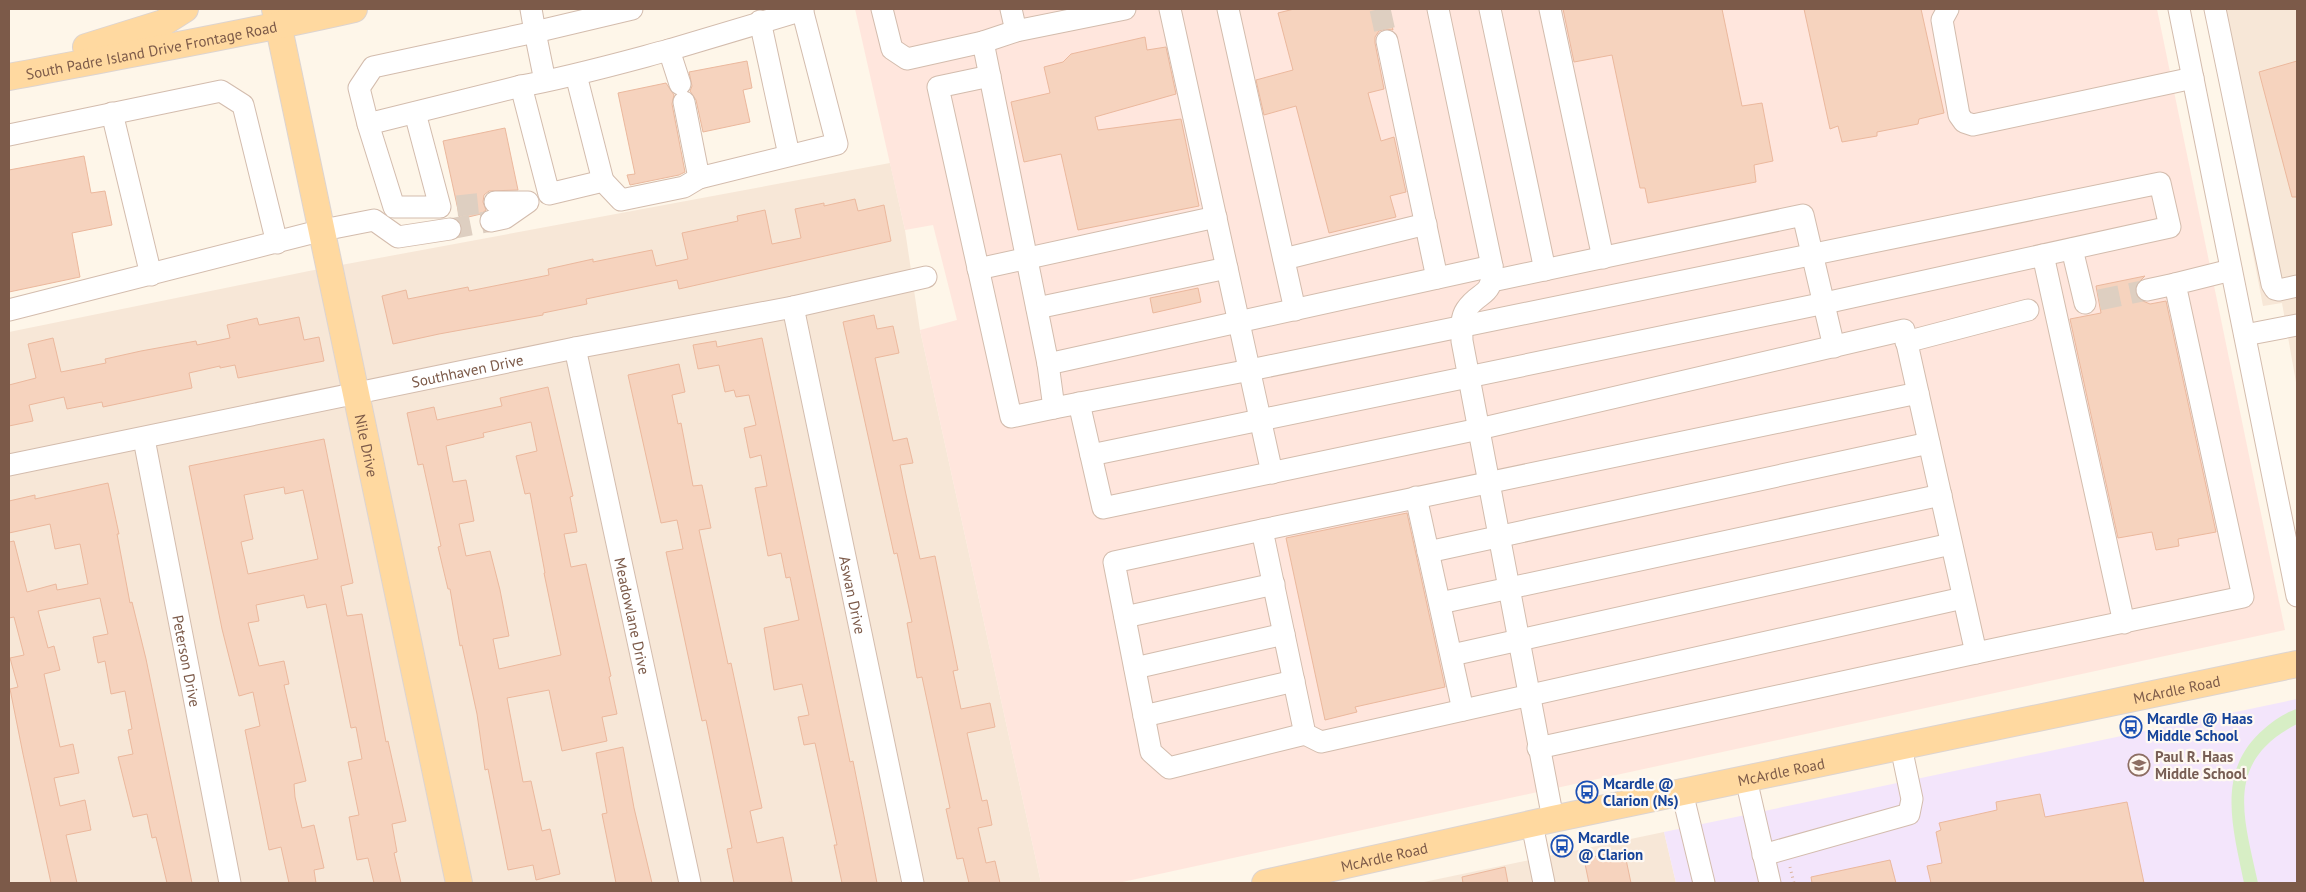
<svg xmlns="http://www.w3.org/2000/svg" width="2306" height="892" font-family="'PT Sans',sans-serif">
	<rect width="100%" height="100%" fill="#fef6e9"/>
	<g fill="#f7e7d7">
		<polygon points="2206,9 2297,9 2297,388 2282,303 2263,306"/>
		<polygon points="890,163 905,230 920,330 1041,883 9,883 9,332 309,271"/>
		<polygon points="1664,832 1676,883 1419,883"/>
	</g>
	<polygon fill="#ffe6dd" points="855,9 2157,9 2285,630 1118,883 1041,883 920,330 957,320 933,225 905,230"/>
	<polygon fill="#f3e5fb" points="2297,699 2297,883 1676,883 1664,832"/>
	<path fill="#d7eec5" d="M2297,709V724C2223,762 2244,817 2258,883H2244C2233,828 2215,771 2264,729C2273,721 2286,712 2297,709Z"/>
	<g fill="#f6d3be" stroke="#ebb89d" fill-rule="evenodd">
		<polygon points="1294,9 1388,9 1393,30 1385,29 1379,31 1375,37 1375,43 1384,89 1368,93 1381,141 1394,137 1406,192 1390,196 1396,217 1329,233 1296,106 1264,115 1256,80 1293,70 1278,13"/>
		<polygon points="1563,9 1722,9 1742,106 1762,103 1773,161 1754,165 1756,182 1648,203 1645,188 1640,188 1612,55 1574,62"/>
		<polygon points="1804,9 1921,9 1944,113 1919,119 1918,124 1877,132 1877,136 1842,142 1838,126 1830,129"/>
		<polygon points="1145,37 1147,50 1166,47 1176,94 1095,117 1098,130 1181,119 1199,206 1078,230 1061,154 1024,162 1011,102 1050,93 1044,67 1063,62 1071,54"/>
		<polygon points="747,61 752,88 743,90 750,122 703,132 696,100 690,91 692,86 689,72"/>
		<polygon points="2297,61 2297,197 2292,197 2259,72"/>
		<polygon points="666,83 674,95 672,104 685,172 679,175 630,185 627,175 635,174 618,93"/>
		<polygon points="505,128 518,190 489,191 484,195 483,202 486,210 481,214 460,219 443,141"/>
		<polygon points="84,156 91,193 105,191 112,225 72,233 80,277 9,292 9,170"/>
		<polygon points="855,199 858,211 884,205 891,241 679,289 677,280 586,299 587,304 543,313 543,315 439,334 393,344 382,296 406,290 408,299 468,287 469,291 549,275 548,269 593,259 593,262 652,250 656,266 688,259 682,233 738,221 737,216 765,210 772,244 801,238 795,209 824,203 824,206"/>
		<polygon points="2145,276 2135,286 2135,293 2138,299 2150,304 2166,301 2216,532 2178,539 2179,546 2156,550 2152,532 2118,538 2070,319 2101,313 2096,286"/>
		<polygon points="1198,288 1201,302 1153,313 1150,298"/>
		<polygon points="874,315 877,329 893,326 899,353 875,358 893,441 907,438 913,463 900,465 905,490 920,559 935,556 958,670 953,671 961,709 990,703 995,727 967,733 982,801 987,800 992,825 978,828 986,863 995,861 1000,883 969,883 963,858 957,859 946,809 950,808 922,677 917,678 907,623 912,622 897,553 894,554 881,495 843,322"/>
		<polygon points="299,317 304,340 319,337 324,361 238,378 235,365 220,368 220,366 189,373 192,388 103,407 102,402 67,409 64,397 29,405 33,421 9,426 9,385 36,378 28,344 53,338 61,372 106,363 105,359 141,351 196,341 197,345 230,338 227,325 257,318 259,325"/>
		<polygon points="762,338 850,762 853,761 864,816 877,883 842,883 834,845 837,845 815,743 804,745 798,717 809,715 802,684 774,690 764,628 799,620 790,577 786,578 781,553 768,556 755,488 767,486 761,455 750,458 744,428 756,425 749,395 736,397 734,390 725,392 719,365 698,369 693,345 716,341 717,347"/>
		<polygon points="679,364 685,392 672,395 678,424 681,423 693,486 702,485 711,528 699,530 728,664 731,663 762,808 750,811 757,843 783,837 792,882 784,883 734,883 727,849 732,848 706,720 702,721 666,552 683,549 677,520 661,523 628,375"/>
		<path d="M548,387L573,496L570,497L577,532L564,534L571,567L586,564L611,676L609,677L617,714L602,717L607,741L562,751L549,690L507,698L523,782L531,781L542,831L550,829L560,874L536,880L533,865L508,870L488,769L485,770L477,714L462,645L460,646L450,589H448L438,547L441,546L423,464L418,465L407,413L434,407L437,420L502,406L500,398ZM531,422L537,451L516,456L525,494L530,493L545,573H544L561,655L499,669L493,639L509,636L500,590L490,551L466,556L459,524L474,521L466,480L453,482L446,446L484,437L483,433Z"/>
		<path d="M324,439L353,583L341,586L347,616L362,614L386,742L388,741L406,821L392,824L397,852L394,853L401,883H374L368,858L357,860L349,817L359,815L348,762L362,759L356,727L351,728L326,604L307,608L304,595L256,605L259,621L248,623L259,666L284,661L289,684L284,685L306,781L294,784L295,797L302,828L314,825L324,868L314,870L316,883H289L281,847L269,850L245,730L260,726L253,692L239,696L222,629L189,466ZM284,487L285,494L303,490L318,559L248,574L241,542L253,539L244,495Z"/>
		<polygon points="108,483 119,534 117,534 130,603 132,602 146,659 192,883 167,883 156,837 152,838 147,814 133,817 118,757 133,754 128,730 132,729 125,691 111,694 105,661 98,663 93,637 108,634 100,598 38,611 48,648 54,646 60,670 44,674 60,747 73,744 79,773 54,778 60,806 85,800 91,830 66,835 77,883 51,883 23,754 10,689 18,687 10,658 24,655 14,617 9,618 9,542 14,541 27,592 56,584 57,590 88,584 80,544 55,549 50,524 9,533 9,501 35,495 35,499"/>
		<polygon points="1407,513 1445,687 1355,707 1357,712 1325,720 1286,538"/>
		<polygon points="623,747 634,808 652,883 616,883 602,814 607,813 596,753"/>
		<polygon points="2040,794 2045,817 2127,802 2144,883 1931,883 1927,866 1942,863 1936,832 1941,830 1939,823 1997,810 1996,802"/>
		<polygon points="1624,850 1631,883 1589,883 1584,859"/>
		<polygon points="1890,860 1896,883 1812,883 1811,877"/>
		<polygon points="1505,867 1508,883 1463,883 1462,877"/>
	</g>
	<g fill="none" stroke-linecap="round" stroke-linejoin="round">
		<g stroke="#decfc1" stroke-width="21" stroke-dasharray="21 11" stroke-linecap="butt">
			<polyline points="1380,9 1387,41"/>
			<polyline points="457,206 495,202"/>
			<polyline points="450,229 491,221"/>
			<polyline points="2099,300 2147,290"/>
		</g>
		<g stroke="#d3bcad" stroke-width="23">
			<g id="minor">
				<polyline points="531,9 535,32 632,9"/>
				<polyline points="882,9 892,49 907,59 983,42 1048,364 1054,408 1250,370 2160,183 2170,227 1825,303 1091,455"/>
				<polyline points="1011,9 1016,31 1125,9"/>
				<polyline points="1170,9 1272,473"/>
				<polyline points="1228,9 1295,310"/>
				<path d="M1438,9L1492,266C1493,299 1480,289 1466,310C1460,319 1462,331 1462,341L1553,819"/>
				<polyline points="1490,9 1545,270"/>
				<polyline points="1550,9 1603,258"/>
				<polyline points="1948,9 1942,20 1959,115 1964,122 1973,125 2193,78"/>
				<polyline points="2179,9 2297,596"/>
				<polyline points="2215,9 2272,284 2275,289 2279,290 2297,286"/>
				<polyline points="760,21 789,155"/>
				<polyline points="1387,41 1437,278"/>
				<polyline points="983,42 1016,31"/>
				<polyline points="576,75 603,181"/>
				<polyline points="990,76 938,87 1011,417 1054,408"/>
				<path d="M545,81L535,32L373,67L359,88L368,124L521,86C571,77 620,63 669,50"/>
				<polyline points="680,84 669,50 803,10"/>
				<polyline points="521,86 549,194 603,181 621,200 684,187 699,178"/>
				<polyline points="684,102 699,178 837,144 802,9"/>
				<polyline points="112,113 151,275"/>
				<polyline points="368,124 394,207 440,207 415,113"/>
				<polyline points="9,135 221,91 243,105 277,243"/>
				<polyline points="491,221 505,218 528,202 495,202"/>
				<polyline points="2072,249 2085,303"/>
				<polyline points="2043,255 2124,623"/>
				<polyline points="1284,259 1426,224"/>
				<polyline points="978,269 1216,217"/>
				<polyline points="1492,281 1803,215 1834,347"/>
				<polyline points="2147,290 2175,284"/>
				<path id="s1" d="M793,307L913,883"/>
				<polyline points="1037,308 1227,268"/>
				<polyline points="9,310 323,230 374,220 398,237 450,229"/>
				<polyline points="2245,335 2297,325"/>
				<polyline points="1906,342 2028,310"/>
				<path id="s2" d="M575,348L690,883"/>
				<polyline points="1048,364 1492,266"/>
				<polyline points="1918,393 1262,530 1305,734 1321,742 1963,598"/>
				<polyline points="1079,403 1103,508 1479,429 1904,330 1976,653 1538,748"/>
				<path id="s3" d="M144,439L230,883"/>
				<path id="s4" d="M9,465L575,348L793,307L926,277"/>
				<polyline points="1416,497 1463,710"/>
				<polyline points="1262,530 1114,562 1151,752 1169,768 1305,734"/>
				<polyline points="1428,552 1929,443"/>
				<polyline points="1440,603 1941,495"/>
				<polyline points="1125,617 1274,584"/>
				<polyline points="1976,653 2243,597 2175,284 2231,270"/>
				<polyline points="1452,655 1951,544"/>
				<polyline points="1135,668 1284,634"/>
				<polyline points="1144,716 1294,681"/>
				<polyline points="1746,779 1770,883"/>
				<polyline points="1682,792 1704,883"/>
				<polyline points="1532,824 1544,883"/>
				<polyline points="1763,855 1909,814 1912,799 1901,747"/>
			</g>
		</g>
		<g stroke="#ddd4d0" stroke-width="28">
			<g id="major">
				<path id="s5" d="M275,9L459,883"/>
				<polyline points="86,47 163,23 185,9"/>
				<path id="s6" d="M9,77C124,55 240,35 354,9"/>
				<path id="s7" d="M1265,883L1553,819L2297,664"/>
			</g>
		</g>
		<polyline stroke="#dcb6a0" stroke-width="3" stroke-dasharray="1 4" stroke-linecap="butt" points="1790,867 1794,883"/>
		<use href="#minor" stroke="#fff" stroke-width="21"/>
		<use href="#major" stroke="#ffd9a0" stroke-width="26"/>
	</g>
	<defs>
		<g id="bus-ring" transform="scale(1.125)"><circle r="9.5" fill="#fff9f2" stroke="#1a4fb4" stroke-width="1.5"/><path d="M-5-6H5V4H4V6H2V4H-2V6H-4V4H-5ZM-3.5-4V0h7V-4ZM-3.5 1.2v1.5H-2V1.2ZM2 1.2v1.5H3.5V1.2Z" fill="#1a4fb4"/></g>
		<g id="school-ring" transform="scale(1.125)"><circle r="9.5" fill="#fff9f2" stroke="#8d6e63" stroke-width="1.5"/><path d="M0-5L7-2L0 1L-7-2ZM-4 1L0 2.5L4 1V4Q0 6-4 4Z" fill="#8d6e63"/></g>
	</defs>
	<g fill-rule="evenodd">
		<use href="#bus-ring" x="2131" y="727"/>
		<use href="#school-ring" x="2139" y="765"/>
		<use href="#bus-ring" x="1587" y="792"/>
		<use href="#bus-ring" x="1562" y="846"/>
	</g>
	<g text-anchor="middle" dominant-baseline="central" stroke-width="4.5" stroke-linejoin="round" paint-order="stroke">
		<g font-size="15" fill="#7c5a49" stroke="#fff9f2">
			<text stroke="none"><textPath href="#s6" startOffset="145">South Padre Island Drive Frontage Road</textPath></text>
			<text stroke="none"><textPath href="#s4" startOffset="468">Southhaven Drive</textPath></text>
			<text stroke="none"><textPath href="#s5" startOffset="446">Nile Drive</textPath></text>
			<text stroke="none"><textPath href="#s1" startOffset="294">Aswan Drive</textPath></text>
			<text stroke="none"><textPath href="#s2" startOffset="274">Meadowlane Drive</textPath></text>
			<text stroke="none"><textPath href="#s3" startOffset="226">Peterson Drive</textPath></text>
			<text stroke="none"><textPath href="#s7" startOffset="932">McArdle Road</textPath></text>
			<text stroke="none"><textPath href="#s7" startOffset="528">McArdle Road</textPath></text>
			<text stroke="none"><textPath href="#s7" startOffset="122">McArdle Road</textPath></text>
		</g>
		<g font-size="15" font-weight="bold" fill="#164399" stroke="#fff9f2" text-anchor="start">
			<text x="2147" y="718">Mcardle @ Haas<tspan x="2147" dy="17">Middle School</tspan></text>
			<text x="1603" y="783">Mcardle @<tspan x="1603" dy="17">Clarion (Ns)</tspan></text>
			<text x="1578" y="837">Mcardle<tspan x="1578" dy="17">@ Clarion</tspan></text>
		</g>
		<g font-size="15" font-weight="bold" fill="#785e54" stroke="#fff9f2" text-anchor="start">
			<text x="2155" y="756">Paul R. Haas<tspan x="2155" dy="17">Middle School</tspan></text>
		</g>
	</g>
	<rect width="2306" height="892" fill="none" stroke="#7c5a49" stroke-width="20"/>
</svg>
